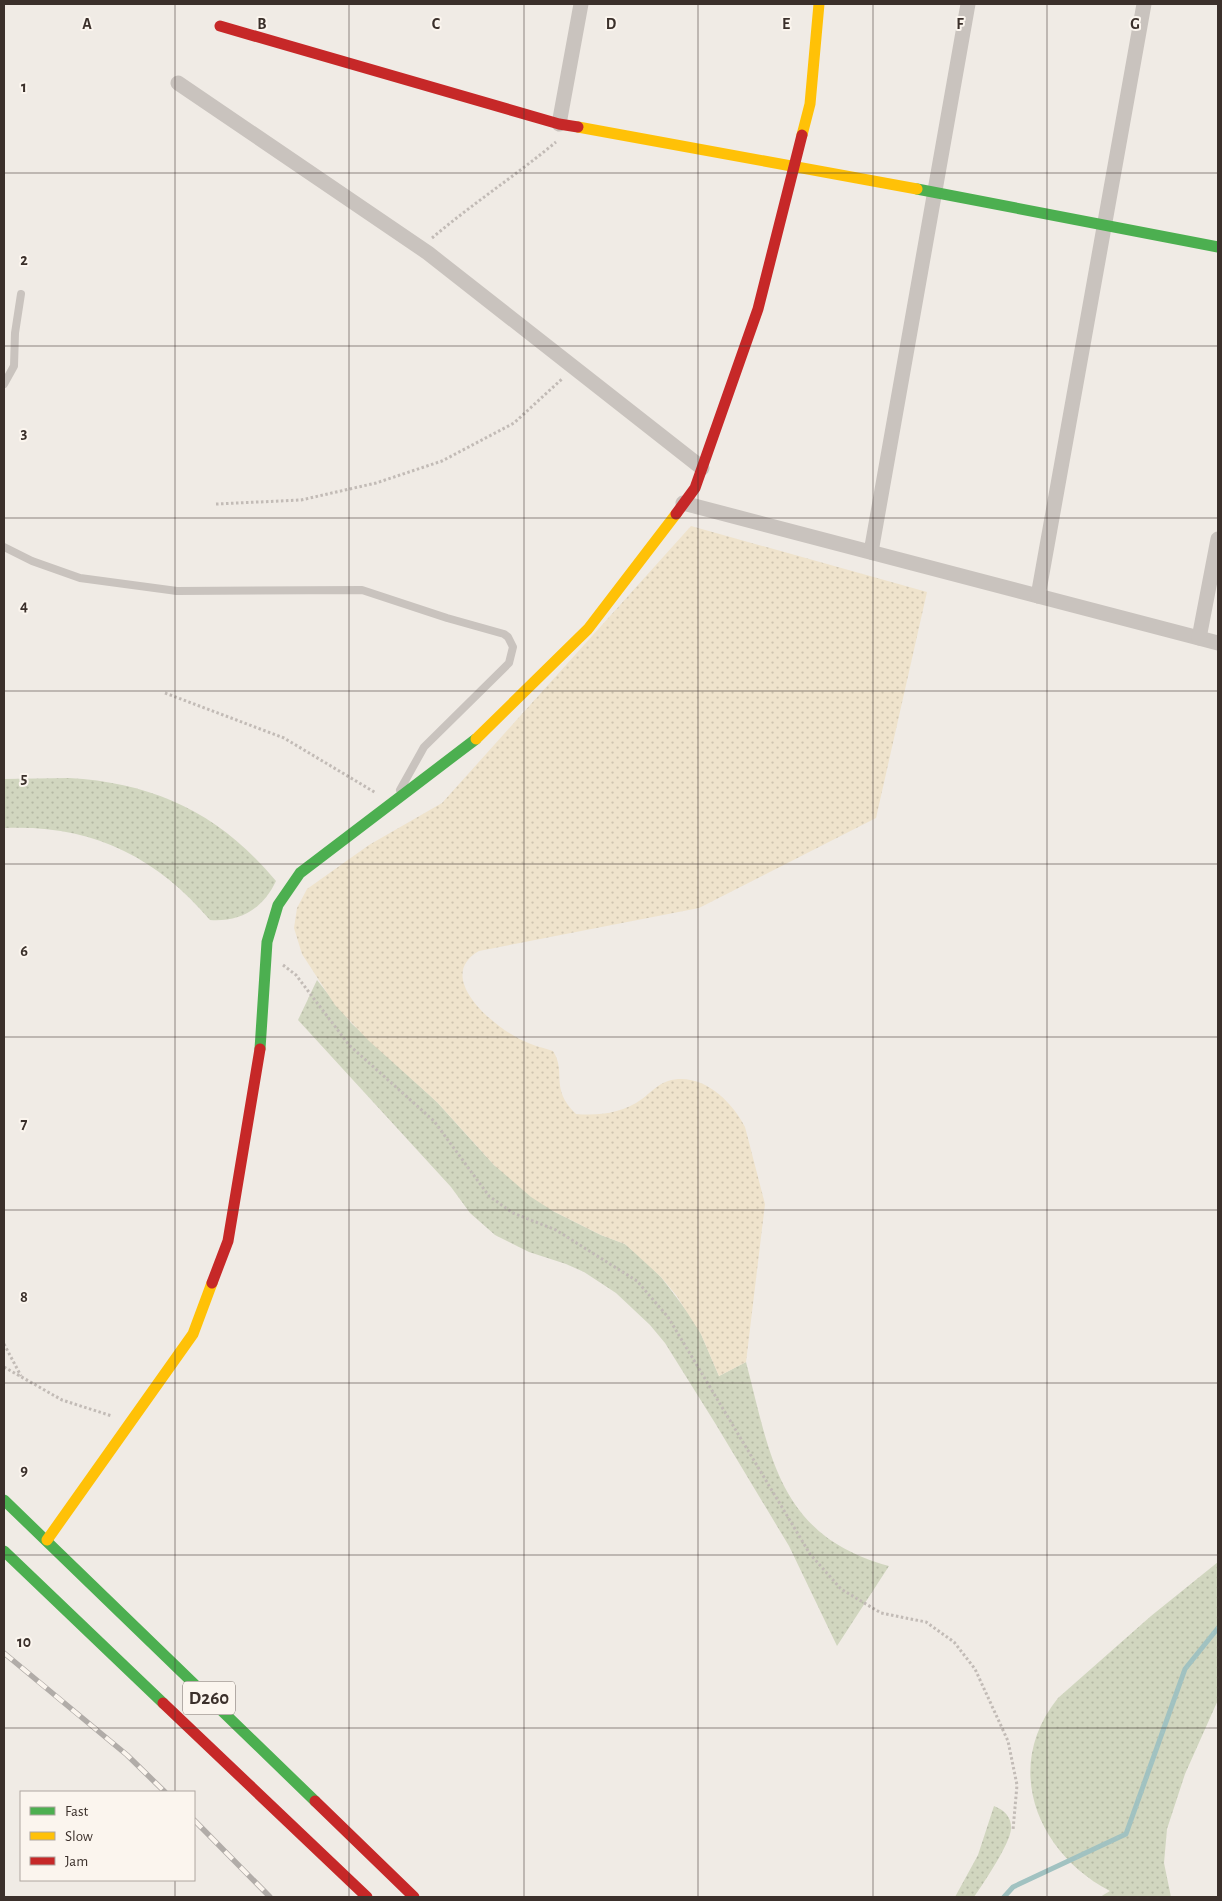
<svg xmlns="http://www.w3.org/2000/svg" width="1222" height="1901" font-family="'Alegreya Sans',sans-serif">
	<defs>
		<pattern id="green-dots" width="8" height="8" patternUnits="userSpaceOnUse" patternTransform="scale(1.25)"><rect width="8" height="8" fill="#d1d6bf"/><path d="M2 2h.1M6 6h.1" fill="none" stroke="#b4b8a4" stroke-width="1.8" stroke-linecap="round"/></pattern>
		<pattern id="sand-dots" width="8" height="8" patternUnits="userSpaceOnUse" patternTransform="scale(1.25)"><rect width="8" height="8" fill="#efe3cc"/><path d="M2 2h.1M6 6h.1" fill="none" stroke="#cec3af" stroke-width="1.8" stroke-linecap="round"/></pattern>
	</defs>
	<rect width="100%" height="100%" fill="#f0ebe5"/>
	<g fill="url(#green-dots)">
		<path d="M69,778C156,783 220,814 276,881C263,909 240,922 210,920C155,855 89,824 4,828V779Z"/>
		<path d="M317,980L351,1023L437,1102L494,1165L553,1211L601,1235L625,1244L644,1260L661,1277L689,1314L701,1334L719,1376L746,1362C771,1458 779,1536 889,1566L837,1646L789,1546L715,1423L665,1343L650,1325L616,1293L584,1272L566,1264L529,1252L495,1235L470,1213L451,1187L298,1020Z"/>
		<path d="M1218,1562V1700L1185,1774L1167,1829L1164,1863L1171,1897H1100L1110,1891C1037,1853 1002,1767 1058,1698L1151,1616Z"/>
		<path d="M994,1806C1004,1810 1012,1817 1011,1829C1010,1844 983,1884 974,1897H955L978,1855Z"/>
	</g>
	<path fill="url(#sand-dots)" d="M691,526L927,592L876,818L699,908L479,951C435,976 490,1023 516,1037C528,1044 540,1047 553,1051C567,1073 549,1088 576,1114C599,1116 623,1113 642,1099C650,1093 658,1084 668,1081C701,1071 732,1101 745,1127L765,1204L746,1362L719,1376L701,1334L676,1295L661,1277L625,1244L601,1235L553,1211L531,1197L494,1165L437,1102L368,1040L335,1005L302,954L294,928L297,908L307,889L369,845L442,803Z"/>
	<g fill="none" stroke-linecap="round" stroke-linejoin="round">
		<polyline stroke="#a1c2c1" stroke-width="5" points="1004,1897 1013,1887 1126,1834 1185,1669 1218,1628"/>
		<g stroke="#c2bbb6" stroke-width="3" stroke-dasharray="2.5 2.5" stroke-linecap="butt">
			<path d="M432,238C472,204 515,176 556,142"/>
			<polyline points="216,504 301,500 376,483 442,461 514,423 563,378"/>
			<polyline points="165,693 284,738 376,793"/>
			<polyline points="283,965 296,975 349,1045 434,1121 489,1196 513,1213 556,1230 637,1281 668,1317 810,1554 841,1589 881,1613 926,1622 954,1642 975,1669 1008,1741 1017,1785 1013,1830"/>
			<polyline points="4,1344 21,1376"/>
			<polyline points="4,1367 62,1400 112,1416"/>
		</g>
		<g stroke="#c9c3be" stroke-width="8">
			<polyline points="4,384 14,366 15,333 21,294"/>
			<polyline points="4,547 32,561 80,578 177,591 362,590 447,618 504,634 508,637 513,647 509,663 424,747 400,790"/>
		</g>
		<g stroke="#c9c3be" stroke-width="15">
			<polyline points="178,83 428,253 702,468"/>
			<polyline points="559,124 581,4"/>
			<polyline points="683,503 1218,643"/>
			<polyline points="871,552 968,4"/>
			<polyline points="1038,596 1144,4"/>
			<polyline points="1199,638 1218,539"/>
		</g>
		<g stroke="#4caf50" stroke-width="11">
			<polyline points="917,189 1218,247"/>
			<polyline points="260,1049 267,942 278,905 300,873 476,739"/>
			<polyline points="4,1500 315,1801"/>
			<polyline points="4,1551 163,1703"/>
		</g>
		<g stroke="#ffc107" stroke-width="11">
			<polyline points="578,127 917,189"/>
			<polyline points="802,135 810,104 819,4"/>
			<polyline points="476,739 588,629 676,514"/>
			<polyline points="47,1540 193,1334 212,1283"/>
		</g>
		<g stroke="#c62828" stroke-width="11">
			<polyline points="220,26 559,124 578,127"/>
			<polyline points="676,514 695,488 758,309 802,135"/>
			<polyline points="212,1283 228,1241 260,1049"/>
			<polyline points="163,1703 367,1897"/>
			<polyline points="315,1801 414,1897"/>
		</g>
		<g stroke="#b1aca8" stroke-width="5.5">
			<g id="rail">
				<polyline points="4,1653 127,1755 165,1792"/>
				<polyline points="194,1820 270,1897"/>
			</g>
		</g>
		<use href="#rail" stroke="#fbf5ee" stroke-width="4" stroke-dasharray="11" stroke-linecap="butt"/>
	</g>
	<path fill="none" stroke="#3b302b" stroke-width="1" stroke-opacity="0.55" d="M175,4V1792M349,4V1897M524,4V1897M698,4V1897M873,4V1897M1047,4V1897M4,173H1218M4,346H1218M4,518H1218M4,691H1218M4,864H1218M4,1037H1218M4,1210H1218M4,1383H1218M4,1555H1218M4,1728H1218M175,1880V1897"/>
	<g text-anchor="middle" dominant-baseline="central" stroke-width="4" stroke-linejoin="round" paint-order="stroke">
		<rect fill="#fbf5ee" stroke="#756b66" stroke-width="1" x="183" y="1681.5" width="52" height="33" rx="4"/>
		<g font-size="19" font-weight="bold" fill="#3b302b">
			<text x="209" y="1698">D260</text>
		</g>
	</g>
	<g font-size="16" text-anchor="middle" font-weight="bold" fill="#3b302b" stroke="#fbf5ee" stroke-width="4" stroke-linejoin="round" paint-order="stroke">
		<text x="87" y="29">A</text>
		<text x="262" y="29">B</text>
		<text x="436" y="29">C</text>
		<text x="611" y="29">D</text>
		<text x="786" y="29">E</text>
		<text x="960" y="29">F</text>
		<text x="1135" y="29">G</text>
		<text x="24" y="92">1</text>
		<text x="24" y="265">2</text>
		<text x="24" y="438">3</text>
		<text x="24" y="611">4</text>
		<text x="24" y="783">5</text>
		<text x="24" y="956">6</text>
		<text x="24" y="1129">7</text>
		<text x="24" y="1302">8</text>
		<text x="24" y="1475">9</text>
		<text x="24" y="1647">10</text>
	</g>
	<rect width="1222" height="1901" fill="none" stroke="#3b302b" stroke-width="10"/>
	<rect x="20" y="1791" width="175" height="90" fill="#fbf5ee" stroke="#aea6a0"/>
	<rect x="30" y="1807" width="25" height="8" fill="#4caf50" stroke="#aea6a0"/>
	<text x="65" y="1816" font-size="15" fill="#3b302b">Fast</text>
	<rect x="30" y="1832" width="25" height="8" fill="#ffc107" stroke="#aea6a0"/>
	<text x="65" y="1841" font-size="15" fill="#3b302b">Slow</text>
	<rect x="30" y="1857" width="25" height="8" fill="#c62828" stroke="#aea6a0"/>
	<text x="65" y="1866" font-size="15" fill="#3b302b">Jam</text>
</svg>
